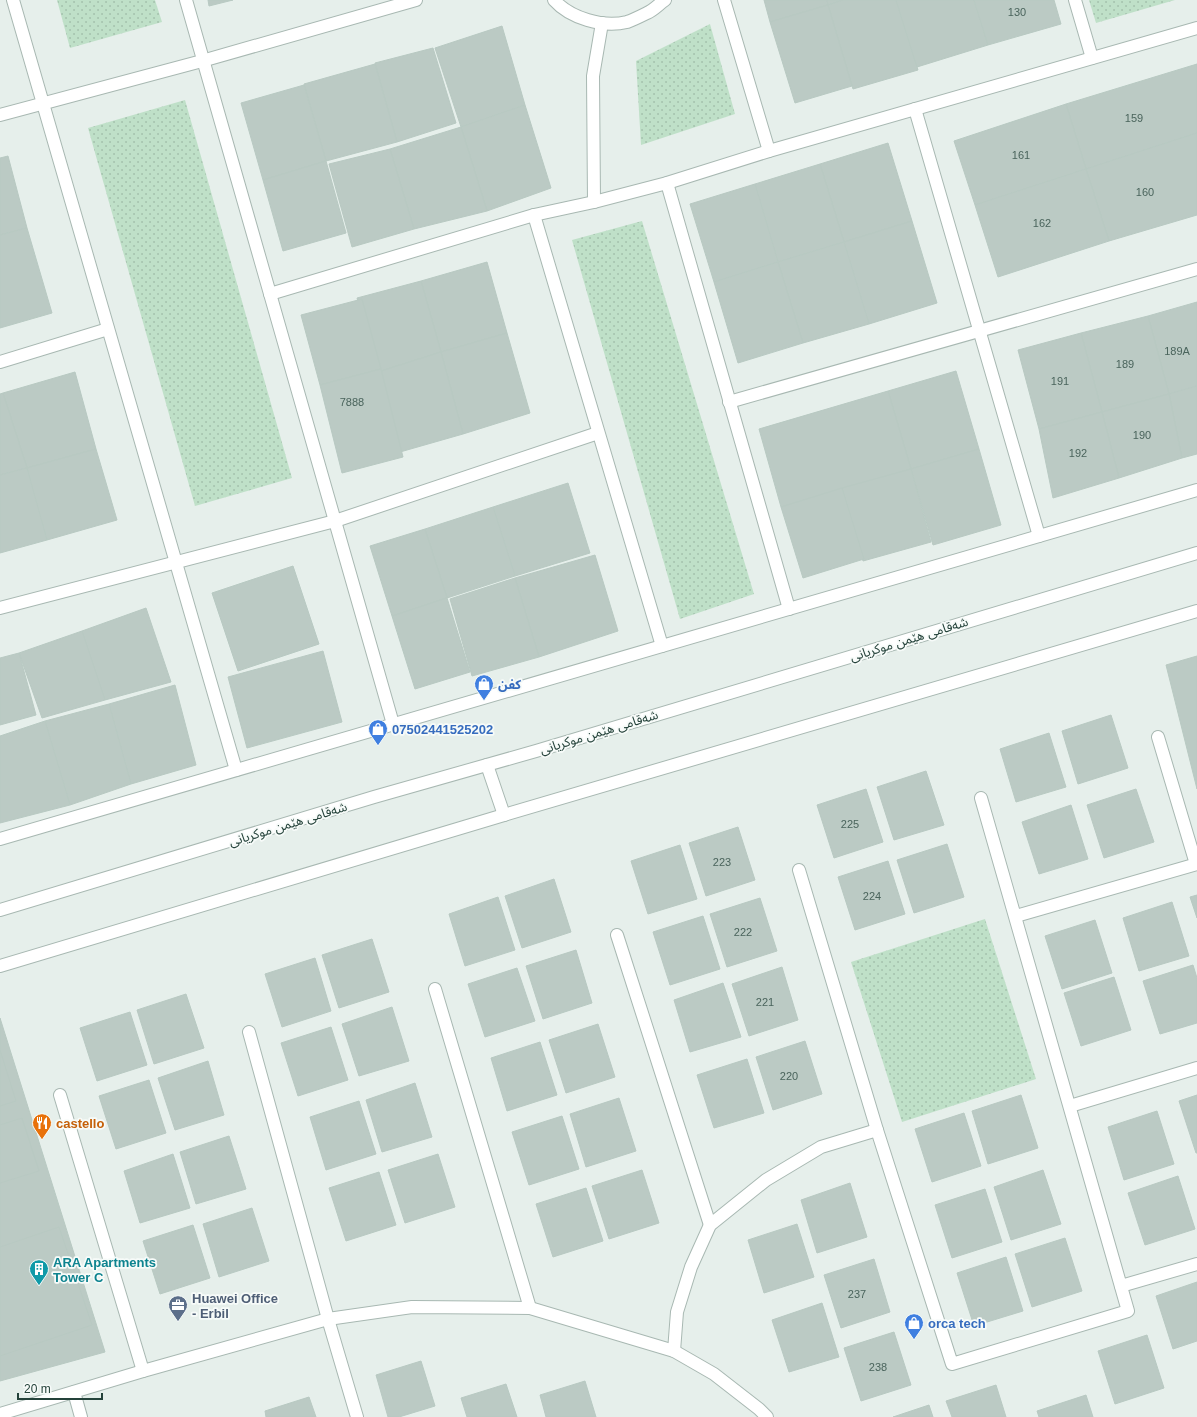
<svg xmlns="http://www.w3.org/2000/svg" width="1197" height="1417" font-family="Helvetica,'Noto Sans Arabic',sans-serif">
	<defs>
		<pattern id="grass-dots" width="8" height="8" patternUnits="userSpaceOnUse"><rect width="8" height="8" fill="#bfe0c8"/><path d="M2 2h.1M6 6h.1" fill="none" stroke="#a4c1ad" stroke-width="1.8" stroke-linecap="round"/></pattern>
	</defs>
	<rect width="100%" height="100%" fill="#e6efeb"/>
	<g fill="url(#grass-dots)">
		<polygon points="57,0 155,0 162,22 70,48"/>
		<polygon points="1089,0 1175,0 1096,23"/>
		<polygon points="710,24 735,114 641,145 636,61"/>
		<polygon points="185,100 292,478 195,506 88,128"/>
		<polygon points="642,221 754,594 680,619 572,240"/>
		<polygon points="985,919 1036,1079 902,1122 851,962"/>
	</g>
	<g fill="#bbcac4" stroke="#b8c9c2">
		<polygon points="208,0 233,0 209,6"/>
		<polygon points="764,0 827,0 828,5 770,22"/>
		<polygon points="827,0 843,0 828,5"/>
		<polygon points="843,0 896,0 918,70 853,89 828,5"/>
		<polygon points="896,0 974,0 988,45 917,67"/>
		<polygon points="974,0 1054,0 1061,24 988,45"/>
		<polygon points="828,5 852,86 795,103 770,22"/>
		<polygon points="502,26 525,105 461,127 435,48"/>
		<polygon points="433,48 456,123 397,142 375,63"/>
		<polygon points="375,64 397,142 326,161 304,84"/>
		<polygon points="1197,64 1197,133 1086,169 1066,104"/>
		<polygon points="304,85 326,161 263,180 241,103"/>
		<polygon points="1066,104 1086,169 975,205 954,141"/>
		<polygon points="525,105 551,188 487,211 461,127"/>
		<polygon points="461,127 487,211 414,229 390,149"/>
		<polygon points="1197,133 1197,215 1109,241 1086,169"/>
		<polygon points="888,143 912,221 844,242 820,164"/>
		<polygon points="390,149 414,229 352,247 329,164"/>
		<polygon points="8,156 27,228 0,235 0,158"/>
		<polygon points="326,161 346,233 283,251 263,180"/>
		<polygon points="820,164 844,242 778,262 755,184"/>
		<polygon points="1086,169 1109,241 998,277 975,205"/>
		<polygon points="755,184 778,262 714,282 690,204"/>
		<polygon points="912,221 937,303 869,324 844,242"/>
		<polygon points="27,228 52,313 0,328 0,235"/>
		<polygon points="844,242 869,324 803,343 778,262"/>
		<polygon points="487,262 507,333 441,352 421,281"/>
		<polygon points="778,262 803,343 738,363 714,282"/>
		<polygon points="421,281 441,352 378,372 357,298"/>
		<polygon points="362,299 381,369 320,385 301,315"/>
		<polygon points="1197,302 1197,386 1169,394 1148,316"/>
		<polygon points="1148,316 1169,394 1102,412 1081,333"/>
		<polygon points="507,333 530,413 463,434 441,352"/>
		<polygon points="1081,333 1102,412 1039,429 1018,350"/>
		<polygon points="441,352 463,434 400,452 378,372"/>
		<polygon points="381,369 403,457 342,473 320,385"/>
		<polygon points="956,371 979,449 911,469 888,391"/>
		<polygon points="75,372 96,449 27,468 3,393"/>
		<polygon points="1197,386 1197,454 1182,458 1169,394"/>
		<polygon points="888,391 911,469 781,507 759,429"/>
		<polygon points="3,393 27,468 0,475 0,394"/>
		<polygon points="1169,394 1182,458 1119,478 1102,412"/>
		<polygon points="1102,412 1119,478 1053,498 1039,429"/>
		<polygon points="96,449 117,520 47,540 27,468"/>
		<polygon points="979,449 1001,525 933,545 911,469"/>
		<polygon points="27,468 47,540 0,553 0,475"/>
		<polygon points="911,469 931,542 863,561 842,488"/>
		<polygon points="568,483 590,553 515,576 493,507"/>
		<polygon points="842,488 864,559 803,578 781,507"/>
		<polygon points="493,507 515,576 447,598 425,529"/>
		<polygon points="425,529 447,598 392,616 370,546"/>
		<polygon points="595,555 618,631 539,657 515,578"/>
		<polygon points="293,566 319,644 238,671 212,593"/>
		<polygon points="515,578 539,657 472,676 450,599"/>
		<polygon points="447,598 470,672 415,689 392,616"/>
		<polygon points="146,608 171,682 105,700 82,631"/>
		<polygon points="82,631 105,700 42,718 19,653"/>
		<polygon points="323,651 342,722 247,748 228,677"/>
		<polygon points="19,653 36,715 0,725 0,658"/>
		<polygon points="1197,656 1197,789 1166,665"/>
		<polygon points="175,685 196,765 131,784 109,704"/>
		<polygon points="109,704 131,784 70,805 45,721"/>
		<polygon points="1111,715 1128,768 1078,784 1062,731"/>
		<polygon points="45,721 70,805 0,823 0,736"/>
		<polygon points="1049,733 1066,787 1016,802 1000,749"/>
		<polygon points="926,771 944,825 894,840 877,787"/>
		<polygon points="866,789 883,842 834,858 817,805"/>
		<polygon points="1136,789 1154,842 1104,858 1087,805"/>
		<polygon points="1071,805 1088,859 1039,874 1022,822"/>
		<polygon points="738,827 755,880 706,896 689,843"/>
		<polygon points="947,844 964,897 914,913 897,860"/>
		<polygon points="680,845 697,899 648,914 631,861"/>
		<polygon points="888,861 905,914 855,930 838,877"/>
		<polygon points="554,879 571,932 522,948 505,896"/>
		<polygon points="1197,895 1197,918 1190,897"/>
		<polygon points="498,897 515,950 465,966 449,914"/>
		<polygon points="760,898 777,951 727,967 710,914"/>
		<polygon points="1172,902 1189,956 1139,971 1123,918"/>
		<polygon points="703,916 720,969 670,985 653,932"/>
		<polygon points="1095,920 1112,973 1062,989 1045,936"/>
		<polygon points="372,939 389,992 339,1008 322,955"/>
		<polygon points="576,950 592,1003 543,1019 526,966"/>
		<polygon points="315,958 331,1011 282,1027 265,974"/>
		<polygon points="1193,965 1197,978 1197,1023 1160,1034 1143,981"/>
		<polygon points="782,967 798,1020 749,1036 732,984"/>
		<polygon points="517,968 535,1021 485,1037 468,984"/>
		<polygon points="1114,977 1131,1030 1081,1046 1064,993"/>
		<polygon points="723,983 741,1037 690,1052 674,1000"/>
		<polygon points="186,994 204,1048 154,1064 137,1010"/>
		<polygon points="392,1007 409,1061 359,1076 342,1024"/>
		<polygon points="130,1012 147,1065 97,1081 80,1028"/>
		<polygon points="0,1018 105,1352 0,1381"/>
		<polygon points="598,1024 615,1077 566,1093 549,1040"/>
		<polygon points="331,1027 348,1080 298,1096 281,1043"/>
		<polygon points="805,1041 822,1094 773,1110 756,1057"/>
		<polygon points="540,1042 557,1095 507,1111 491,1058"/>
		<polygon points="0,1050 16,1101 0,1106"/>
		<polygon points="747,1059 764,1113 714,1128 697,1075"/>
		<polygon points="208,1061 224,1115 175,1130 158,1078"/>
		<polygon points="149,1080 166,1133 116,1149 99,1096"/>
		<polygon points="415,1083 432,1137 382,1152 366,1100"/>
		<polygon points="1021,1095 1038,1148 988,1164 972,1111"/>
		<polygon points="1197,1095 1197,1153 1196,1153 1179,1101"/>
		<polygon points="619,1098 636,1151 586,1167 570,1114"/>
		<polygon points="359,1101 376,1154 326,1170 310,1117"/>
		<polygon points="1157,1111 1174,1164 1124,1180 1108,1127"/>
		<polygon points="964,1113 981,1166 932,1182 915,1129"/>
		<polygon points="562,1116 579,1169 529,1185 512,1132"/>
		<polygon points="22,1118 39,1171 0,1183 0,1125"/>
		<polygon points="229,1136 246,1189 196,1204 180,1152"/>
		<polygon points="173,1154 190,1208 140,1223 124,1171"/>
		<polygon points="438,1154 455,1207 405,1223 388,1170"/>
		<polygon points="642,1170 659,1223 609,1239 592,1186"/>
		<polygon points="1043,1170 1061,1224 1011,1240 994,1187"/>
		<polygon points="379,1172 396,1225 346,1241 329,1188"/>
		<polygon points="1178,1176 1195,1229 1145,1245 1128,1193"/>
		<polygon points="850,1183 867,1237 817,1253 801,1200"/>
		<polygon points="586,1188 603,1241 553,1257 536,1204"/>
		<polygon points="985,1189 1002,1242 952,1258 935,1205"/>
		<polygon points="252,1208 269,1261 219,1277 203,1224"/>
		<polygon points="797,1224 814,1277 764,1293 748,1240"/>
		<polygon points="193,1225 210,1278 160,1294 143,1241"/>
		<polygon points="59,1227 92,1325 0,1356 0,1247"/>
		<polygon points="1065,1238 1082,1291 1032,1307 1015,1254"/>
		<polygon points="1006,1257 1023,1311 974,1326 957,1273"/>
		<polygon points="874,1259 890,1312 841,1328 824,1275"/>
		<polygon points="1197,1282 1197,1341 1173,1349 1156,1296"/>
		<polygon points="822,1303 839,1357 789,1372 772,1320"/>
		<polygon points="894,1332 911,1385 861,1401 844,1348"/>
		<polygon points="1147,1335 1164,1388 1115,1404 1098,1351"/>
		<polygon points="421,1361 435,1406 399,1417 388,1417 376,1375"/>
		<polygon points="585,1381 596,1417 546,1417 540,1395"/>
		<polygon points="506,1384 517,1417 467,1417 461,1398"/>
		<polygon points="996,1385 1006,1417 952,1417 946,1401"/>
		<polygon points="1086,1395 1093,1417 1039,1417 1037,1411"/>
		<polygon points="309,1397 316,1417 266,1417 265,1411"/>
		<polygon points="929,1405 933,1417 893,1417"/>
	</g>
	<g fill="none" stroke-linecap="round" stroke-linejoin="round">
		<g stroke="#a8b8b2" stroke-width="14">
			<g id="minor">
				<polyline points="13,0 236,770"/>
				<polyline points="186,0 393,724"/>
				<path d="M554,0C570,18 603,28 627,22C633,20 641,16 647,13C654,10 659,4 665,0"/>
				<polyline points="724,0 769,151"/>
				<polyline points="1075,0 1092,58"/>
				<polyline points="915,109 1039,536"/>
				<polyline points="0,115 202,61 416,0"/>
				<polyline points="667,183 789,609"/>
				<polyline points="594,202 593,76 602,23"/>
				<polyline points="534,215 662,646"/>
				<polyline points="270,294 534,215 594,202 667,183 769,151 1197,28"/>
				<polyline points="0,362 108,329"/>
				<polyline points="729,402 1197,269"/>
				<polyline points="0,608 335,521 598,433"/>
				<polyline points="1158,737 1196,864"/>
				<polyline points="0,839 1197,490"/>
				<polyline points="799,870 877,1130 952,1364 1128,1311 981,798"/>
				<polyline points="1016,916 1197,864"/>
				<polyline points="617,935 710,1225"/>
				<polyline points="435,989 530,1308"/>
				<polyline points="249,1032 328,1319 357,1417"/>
				<polyline points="60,1095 143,1371"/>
				<polyline points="1070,1106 1197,1068"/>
				<polyline points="1121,1286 1197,1264"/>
				<polyline points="674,1351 677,1312 691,1267 710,1225 766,1180 821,1147 877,1130"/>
				<polyline points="74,1392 81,1417"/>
				<polyline points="0,1414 143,1371 328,1319 412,1307 530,1308 674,1351 714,1374 759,1409 767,1417"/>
			</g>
		</g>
		<g stroke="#a8b8b2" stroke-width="14">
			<g id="tertiary">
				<polyline points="487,765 504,815"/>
				<polyline points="0,910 374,797 536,751 1197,553"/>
				<polyline points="0,966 504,815 1197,611"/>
			</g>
		</g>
		<use href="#minor" stroke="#fff" stroke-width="12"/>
		<use href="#tertiary" stroke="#fff" stroke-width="12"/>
	</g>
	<defs>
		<g id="shop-pin" transform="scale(1)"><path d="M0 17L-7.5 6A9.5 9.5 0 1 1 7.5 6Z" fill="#3f7fe0" stroke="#f7fbf9"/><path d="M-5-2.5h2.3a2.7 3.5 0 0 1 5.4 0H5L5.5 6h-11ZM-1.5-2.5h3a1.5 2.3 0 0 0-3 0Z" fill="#fff"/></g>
		<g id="restaurant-pin" transform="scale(1)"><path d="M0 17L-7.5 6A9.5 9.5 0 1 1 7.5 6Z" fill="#e8710a" stroke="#f7fbf9"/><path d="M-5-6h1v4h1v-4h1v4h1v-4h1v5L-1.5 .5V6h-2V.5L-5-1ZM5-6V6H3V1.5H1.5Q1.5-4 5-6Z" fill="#fff"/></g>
		<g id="building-pin" transform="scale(1)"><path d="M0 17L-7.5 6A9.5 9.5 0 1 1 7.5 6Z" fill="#0f9aa8" stroke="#f7fbf9"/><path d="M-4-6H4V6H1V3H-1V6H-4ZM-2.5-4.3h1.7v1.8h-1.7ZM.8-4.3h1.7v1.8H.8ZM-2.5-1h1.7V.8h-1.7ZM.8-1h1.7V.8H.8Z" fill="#fff"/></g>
		<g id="office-pin" transform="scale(1)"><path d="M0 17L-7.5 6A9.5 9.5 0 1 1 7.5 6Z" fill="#5c6f8a" stroke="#f7fbf9"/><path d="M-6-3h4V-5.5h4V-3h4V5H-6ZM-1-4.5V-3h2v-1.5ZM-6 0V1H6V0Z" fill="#fff"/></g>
	</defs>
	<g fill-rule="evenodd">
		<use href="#shop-pin" x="484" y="684"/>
		<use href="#shop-pin" x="378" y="729"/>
		<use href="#restaurant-pin" x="42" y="1123"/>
		<use href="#building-pin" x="39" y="1269"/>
		<use href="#office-pin" x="178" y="1305"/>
		<use href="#shop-pin" x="914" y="1323"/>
	</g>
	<g text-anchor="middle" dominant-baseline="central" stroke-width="3.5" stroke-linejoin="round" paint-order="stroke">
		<g font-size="11" fill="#4a645c">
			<text x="1017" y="12">130</text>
			<text x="1134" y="118">159</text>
			<text x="1021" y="155">161</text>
			<text x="1145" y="192">160</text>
			<text x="1042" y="223">162</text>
			<text x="1177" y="351">189A</text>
			<text x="1125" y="364">189</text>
			<text x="1060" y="381">191</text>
			<text x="352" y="402">7888</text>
			<text x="1142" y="435">190</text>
			<text x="1078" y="453">192</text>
			<text x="850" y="824">225</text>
			<text x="722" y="862">223</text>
			<text x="872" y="896">224</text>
			<text x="743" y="932">222</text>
			<text x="765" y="1002">221</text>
			<text x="789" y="1076">220</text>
			<text x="857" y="1294">237</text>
			<text x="878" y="1367">238</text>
		</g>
		<g font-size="13" fill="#24423a" stroke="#f7fbf9">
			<text transform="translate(909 639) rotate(-17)">شەقامی هێمن موکریانی</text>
			<text transform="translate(599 732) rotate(-17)">شەقامی هێمن موکریانی</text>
			<text transform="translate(288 824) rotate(-17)">شەقامی هێمن موکریانی</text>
		</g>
		<g font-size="13" font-weight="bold" fill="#366cbe" stroke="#f7fbf9" text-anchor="start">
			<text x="498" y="684">كفن</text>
			<text x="392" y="729">07502441525202</text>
			<text x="928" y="1323">orca tech</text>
		</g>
		<g font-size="13" font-weight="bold" fill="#c56008" stroke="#f7fbf9" text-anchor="start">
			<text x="56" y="1123">castello</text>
		</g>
		<g font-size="13" font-weight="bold" fill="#0d838f" stroke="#f7fbf9" text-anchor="start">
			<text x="53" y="1262">ARA Apartments<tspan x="53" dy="15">Tower C</tspan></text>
		</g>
		<g font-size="13" font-weight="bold" fill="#4e5e75" stroke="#f7fbf9" text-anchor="start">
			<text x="192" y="1298">Huawei Office<tspan x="192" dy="15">- Erbil</tspan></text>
		</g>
	</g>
	<path d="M18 1393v6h84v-6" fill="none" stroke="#24423a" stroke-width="2"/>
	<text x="24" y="1393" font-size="12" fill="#24423a" stroke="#f7fbf9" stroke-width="3" paint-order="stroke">20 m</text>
</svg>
